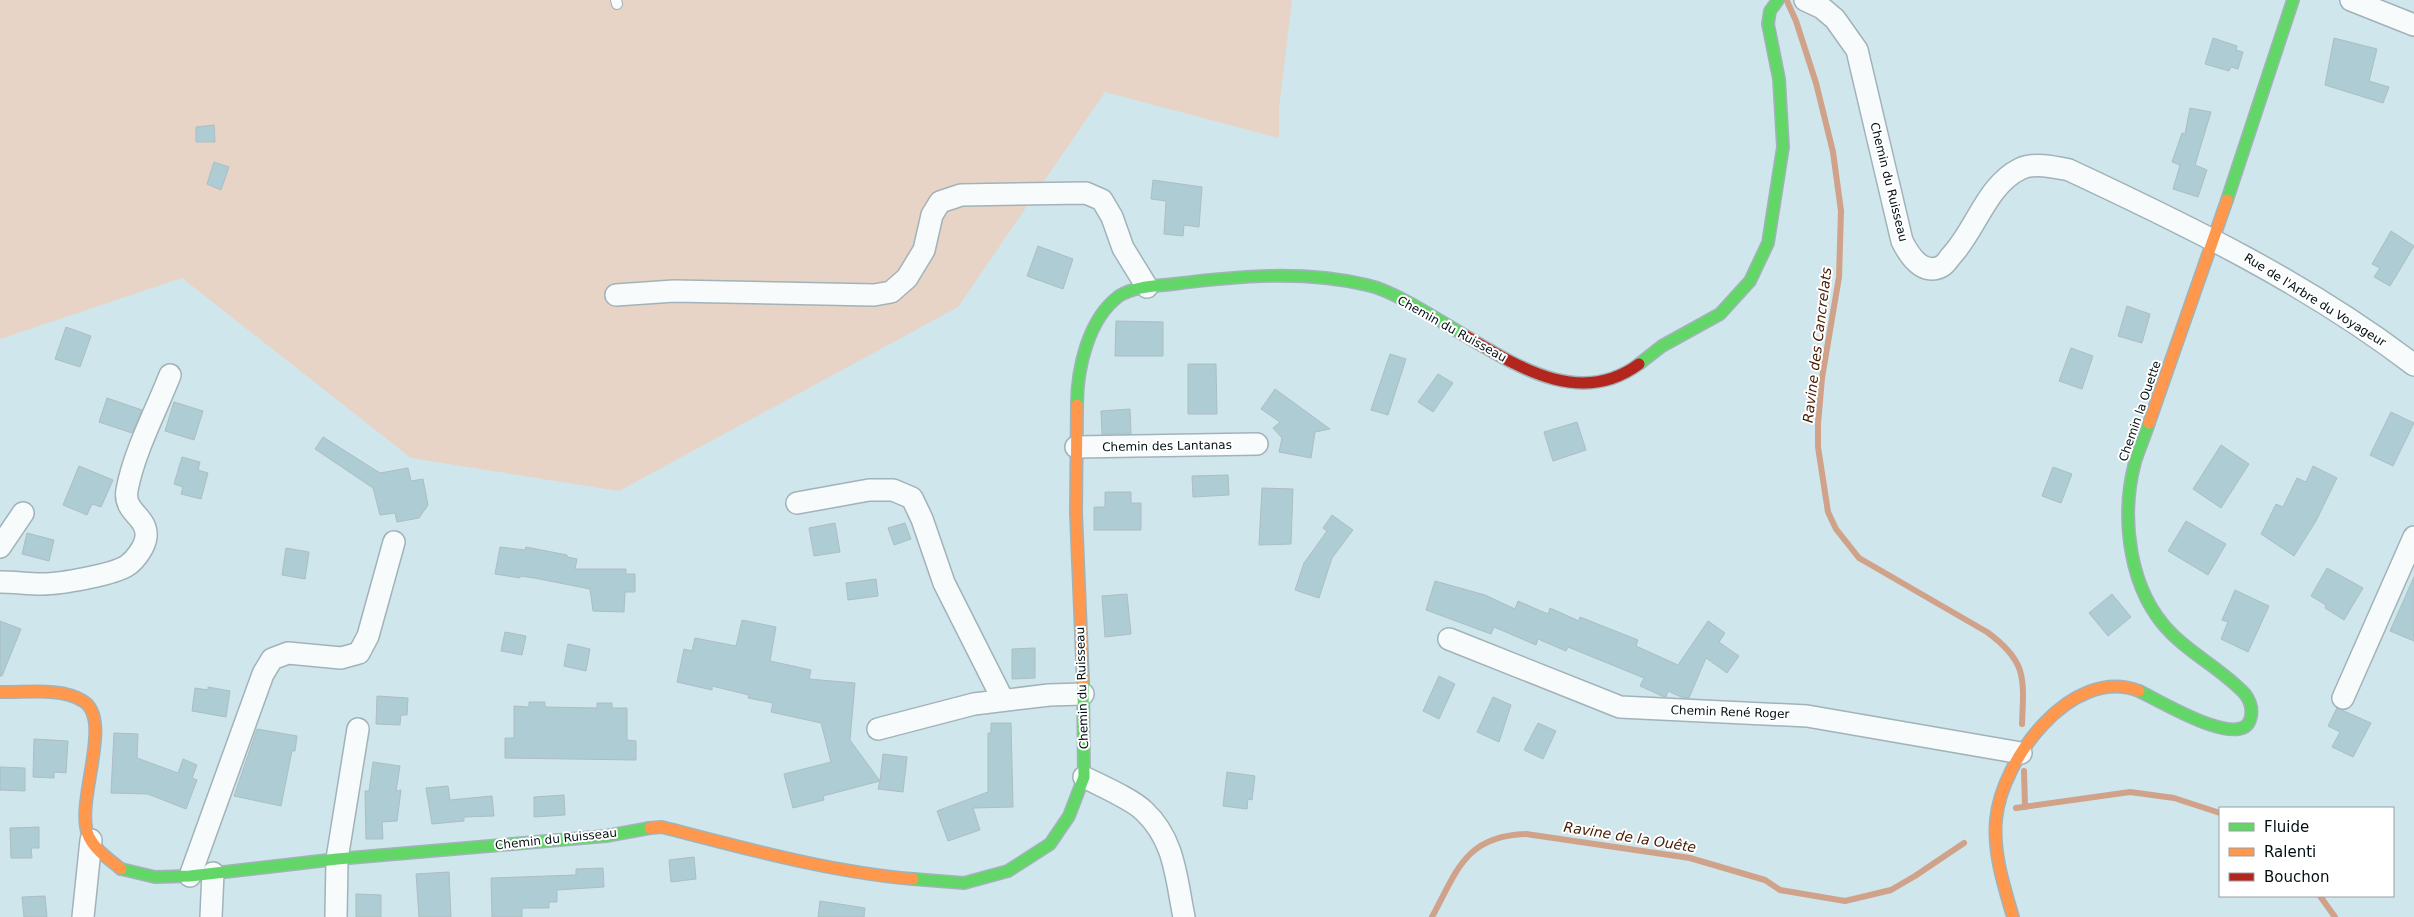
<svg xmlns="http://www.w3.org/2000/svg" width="2414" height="917" font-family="'DejaVu Sans',sans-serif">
	<rect width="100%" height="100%" fill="#cfe6ec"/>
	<polygon fill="#e7d4c7" points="0,0 1292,0 1279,108 1279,138 1105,92 958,307 619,491 411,458 182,278 0,339"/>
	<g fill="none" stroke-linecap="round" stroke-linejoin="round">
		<g stroke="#cfa289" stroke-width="6">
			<path d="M1787,1L1796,21L1816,83L1833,152L1841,211L1839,277L1822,378L1818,424V447L1828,512L1836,529L1859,558L1987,632C2027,661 2024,678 2022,724"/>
			<polyline points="2024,771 2025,807"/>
			<polyline points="2016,808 2130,792 2174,798 2220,813"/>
			<polyline points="2320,896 2335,917"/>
			<path d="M1432,917C1457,871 1465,836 1526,834L1690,858L1765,880L1780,890L1845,901L1891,890L1915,876L1964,843"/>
		</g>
	</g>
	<g fill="#adccd3" stroke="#acbec3">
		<polygon points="2213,38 2237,46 2236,50 2243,52 2238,69 2231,67 2229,71 2205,64"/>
		<polygon points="2334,38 2377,49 2369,81 2389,87 2383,103 2325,85"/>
		<polygon points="2190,108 2211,112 2195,165 2207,170 2198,197 2173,189 2180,165 2172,162 2182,133 2185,134"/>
		<polygon points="214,125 215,142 196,142 196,127"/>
		<polygon points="214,162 229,167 221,190 207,184"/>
		<polygon points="1153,180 1202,187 1199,227 1184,225 1183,236 1164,234 1166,201 1151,199"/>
		<polygon points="2391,231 2414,246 2390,286 2374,277 2380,268 2372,264"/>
		<polygon points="1038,246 1073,259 1063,289 1027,276"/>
		<polygon points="2127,306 2150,314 2142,343 2118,336"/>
		<polygon points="1116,321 1163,322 1163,356 1115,356"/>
		<polygon points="66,327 91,336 80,367 55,359"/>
		<polygon points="2071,348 2093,356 2082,389 2059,381"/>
		<polygon points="1390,354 1406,359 1388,415 1371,410"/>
		<polygon points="1188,364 1216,364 1217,414 1188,414"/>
		<polygon points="1438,374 1453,383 1433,412 1418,402"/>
		<polygon points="1275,389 1330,429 1315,432 1311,458 1279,452 1282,438 1273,428 1280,422 1261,409"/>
		<polygon points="107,398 142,410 132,433 99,422"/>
		<polygon points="174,402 203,411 194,440 165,431"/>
		<polygon points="1130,409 1131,434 1102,434 1101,411"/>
		<polygon points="2391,412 2414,423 2393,466 2370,455"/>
		<polygon points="1577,422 1586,450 1553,461 1544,432"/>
		<polygon points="323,437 380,473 408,468 411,481 423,479 428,505 419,518 397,522 395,513 380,515 373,488 315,449"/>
		<polygon points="2221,445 2249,464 2221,508 2193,489"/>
		<polygon points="182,457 200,462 198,470 208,473 201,499 181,494 183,487 174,484"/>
		<polygon points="79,466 113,480 101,507 92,504 87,515 63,505"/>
		<polygon points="2313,466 2337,478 2316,521 2294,556 2261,534 2276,504 2283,507 2297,478 2306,482"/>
		<polygon points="2053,467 2072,474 2061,503 2042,496"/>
		<polygon points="1228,475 1229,495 1193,497 1192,476"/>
		<polygon points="1262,488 1293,489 1291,544 1259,545"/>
		<polygon points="1105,492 1131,492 1131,503 1141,503 1141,530 1094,530 1094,507 1105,507"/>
		<polygon points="1332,515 1353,530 1332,558 1319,598 1295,590 1304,563 1327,531 1323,528"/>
		<polygon points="2186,521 2226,544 2208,575 2168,551"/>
		<polygon points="835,523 840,552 814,556 809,528"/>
		<polygon points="905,523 911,539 894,545 888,528"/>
		<polygon points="27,533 54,540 49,561 22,554"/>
		<polygon points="500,547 525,550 526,547 567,555 567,557 577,559 575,569 626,569 626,574 635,574 635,592 625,592 624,612 593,611 590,589 534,578 520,576 520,578 495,574"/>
		<polygon points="286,548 309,552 305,579 282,575"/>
		<polygon points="2327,568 2363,588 2344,620 2325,608 2326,605 2311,596"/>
		<polygon points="2414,577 2414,641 2390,631"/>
		<polygon points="876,579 878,596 848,600 846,583"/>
		<polygon points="1435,581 1485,595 1515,609 1518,601 1548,614 1550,608 1579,621 1580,617 1638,640 1636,646 1678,665 1708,621 1725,633 1719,642 1739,656 1727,673 1706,658 1689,698 1681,697 1668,691 1666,697 1662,696 1640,686 1644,678 1568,647 1566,651 1538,639 1536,645 1494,627 1491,634 1426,610"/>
		<polygon points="2235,590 2269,606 2248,652 2221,639 2228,622 2222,620"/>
		<polygon points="1127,594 1131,634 1105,637 1102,596"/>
		<polygon points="2112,594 2131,617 2108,636 2089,613"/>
		<polygon points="742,620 776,627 770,661 811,670 809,679 855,683 850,740 880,781 883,754 907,757 903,792 878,789 880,781 823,796 824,800 793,808 784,774 831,762 821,723 771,712 773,703 748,698 749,695 712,686 712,690 677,682 684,649 692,651 695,638 736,646"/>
		<polygon points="0,621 21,629 2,676 0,676"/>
		<polygon points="505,632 526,636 522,655 501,651"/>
		<polygon points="568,644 590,649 586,671 564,666"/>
		<polygon points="1035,648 1035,678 1012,679 1012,649"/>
		<polygon points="1439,676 1455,684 1439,719 1423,711"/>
		<polygon points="208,687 230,691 226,717 192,711 195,688 208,690"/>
		<polygon points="377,696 408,698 407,715 401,715 400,725 376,724"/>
		<polygon points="1493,697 1511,705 1499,742 1477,732"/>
		<polygon points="529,702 545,702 545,707 597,708 597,703 612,703 612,708 627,708 627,740 636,741 636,760 505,758 505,738 514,738 514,706 529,707"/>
		<polygon points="2337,708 2371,723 2353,757 2332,747 2340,732 2328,726"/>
		<polygon points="991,723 1011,723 1013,807 973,808 980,830 948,841 937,811 988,792 988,733 991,733"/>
		<polygon points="1538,723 1556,731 1543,759 1524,750"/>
		<polygon points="257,729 297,736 295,751 292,751 281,806 234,796"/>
		<polygon points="114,733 138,734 137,758 178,773 183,759 197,765 192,778 197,780 186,809 148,794 111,793"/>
		<polygon points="34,739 68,741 66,773 54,772 54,778 33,777"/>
		<polygon points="373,762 400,766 396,791 401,790 397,821 382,822 383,839 366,839 365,791 369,791"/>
		<polygon points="0,767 25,768 25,791 0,790"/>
		<polygon points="1227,772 1255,776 1252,800 1248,799 1247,809 1223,806"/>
		<polygon points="448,786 450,800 492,796 494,816 464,817 464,821 432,824 426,788"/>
		<polygon points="564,795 565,815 534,817 534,797"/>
		<polygon points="39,827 39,848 31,848 32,858 11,858 10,828"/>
		<polygon points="694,857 696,879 671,882 669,860"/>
		<polygon points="603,868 604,887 557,890 557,902 549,902 549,908 522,908 522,917 492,917 491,878 576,875 576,869"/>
		<polygon points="449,872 451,917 419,917 416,874"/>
		<polygon points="356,894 381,895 381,917 356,917"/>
		<polygon points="45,896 47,917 24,917 22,897"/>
		<polygon points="820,901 865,908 864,917 818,917"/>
	</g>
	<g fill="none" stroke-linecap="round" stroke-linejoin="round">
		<g stroke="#a1b3b8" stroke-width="12">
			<polyline id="lane" points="616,0 617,4"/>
		</g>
		<g stroke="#a1b3b8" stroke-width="24">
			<g id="street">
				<path d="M1805,0L1822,8L1835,19L1857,50L1902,241C1909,255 1923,277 1942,266C1946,264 1949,258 1952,255C1976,229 1987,185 2020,169C2034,162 2055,167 2069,170C2189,226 2308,284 2414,365"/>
				<polyline points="2351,0 2414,25"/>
				<polyline points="616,295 674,291 874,295 891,292 907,278 924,250 932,215 940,202 961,195 1086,193 1102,200 1112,217 1123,248 1147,287"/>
				<polyline points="1076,447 1257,444"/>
				<polyline points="797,503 869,490 893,490 912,498 922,519 944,583 1003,700"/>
				<polyline points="0,547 23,513"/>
				<path d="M0,582C14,582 28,584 42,584C59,584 114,575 128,565C135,560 145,547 146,537C148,516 123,513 127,490C134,452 156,411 170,375"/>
				<polyline points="1449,639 1620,707 1807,716 2021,753"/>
				<polyline points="2343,698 2414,537"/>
				<polyline points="878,729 974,704 1049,695 1083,694"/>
				<path d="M1084,777C1099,785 1132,799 1144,811C1175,840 1176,878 1184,917"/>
				<polyline points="190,876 263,674 272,659 288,653 341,658 359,653 368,636 394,542"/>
				<polyline points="83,917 91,840"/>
				<polyline points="211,917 213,873"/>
				<polyline points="336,917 337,859 358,729"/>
			</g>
		</g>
		<g stroke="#a1b3b8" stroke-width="14">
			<g id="fast">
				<polyline points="2227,200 2293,0"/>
				<polyline points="1639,364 1662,346 1720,314 1750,281 1768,243 1783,147 1779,79 1768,24 1770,11 1778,0"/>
				<path d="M1077,405C1077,369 1088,319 1119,296C1134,286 1158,286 1174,284C1238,276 1303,270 1367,285C1395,291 1438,320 1464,335"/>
				<path d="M2139,691C2157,699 2239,750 2250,720C2253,711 2251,702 2245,694C2224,671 2194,656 2172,634C2129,592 2120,519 2135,462C2139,449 2145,436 2149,423"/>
				<polyline points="121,869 155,877 190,876 337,859 606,836 650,828"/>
				<polyline points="913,879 964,883 1008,871 1050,844 1069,816 1084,777 1083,682"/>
			</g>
		</g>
		<g stroke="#a1b3b8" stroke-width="14">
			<g id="slow">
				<polyline points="1077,405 1076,513 1083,682"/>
				<polyline points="2149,423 2227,200"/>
				<path d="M0,692C25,693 61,687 83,701C115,720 73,805 89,837C96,851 109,859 121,869"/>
				<path d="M650,828L662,827C744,848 829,872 913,879"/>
				<path d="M2013,917C2004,886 1993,853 1996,820C2001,761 2071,665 2139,691"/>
			</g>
		</g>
		<g stroke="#a1b3b8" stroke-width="14">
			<path id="jam" d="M1464,335C1517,366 1580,408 1639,364"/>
		</g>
		<use href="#lane" stroke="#f8fbfc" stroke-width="10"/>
		<use href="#street" stroke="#f8fbfc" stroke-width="21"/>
		<use href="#fast" stroke="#63d668" stroke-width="11"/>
		<use href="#slow" stroke="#ff974d" stroke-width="11"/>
		<use href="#jam" stroke="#b3261e" stroke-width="11"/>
	</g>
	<g text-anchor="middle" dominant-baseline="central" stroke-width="4" stroke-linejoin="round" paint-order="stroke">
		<g font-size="12" fill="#020f13" stroke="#fff">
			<text transform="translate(1889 182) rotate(76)">Chemin du Ruisseau</text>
			<text transform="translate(2315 300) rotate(32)">Rue de l'Arbre du Voyageur</text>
			<text transform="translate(1452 329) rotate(29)">Chemin du Ruisseau</text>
			<text transform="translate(2140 411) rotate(-71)">Chemin la Ouette</text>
			<text transform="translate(1167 446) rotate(-1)">Chemin des Lantanas</text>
			<text transform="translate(1082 688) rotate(-92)">Chemin du Ruisseau</text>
			<text transform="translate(1730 712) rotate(2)">Chemin René Roger</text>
			<text transform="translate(556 839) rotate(-6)">Chemin du Ruisseau</text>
		</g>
		<g font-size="14" font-style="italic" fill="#481900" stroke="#fff">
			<text transform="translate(1817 345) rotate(-83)">Ravine des Cancrelats</text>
			<text transform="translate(1630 837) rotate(9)">Ravine de la Ouête</text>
		</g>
	</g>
	<rect x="2219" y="807" width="175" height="90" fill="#ffffff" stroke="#9a9fa1"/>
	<rect x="2229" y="823" width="25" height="8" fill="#63d668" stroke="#9a9fa1"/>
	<text x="2264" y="832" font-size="15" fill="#020f13">Fluide</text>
	<rect x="2229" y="848" width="25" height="8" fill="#ff974d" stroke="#9a9fa1"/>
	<text x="2264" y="857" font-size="15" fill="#020f13">Ralenti</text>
	<rect x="2229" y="873" width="25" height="8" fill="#b3261e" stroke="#9a9fa1"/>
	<text x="2264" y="882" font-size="15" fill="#020f13">Bouchon</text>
</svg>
